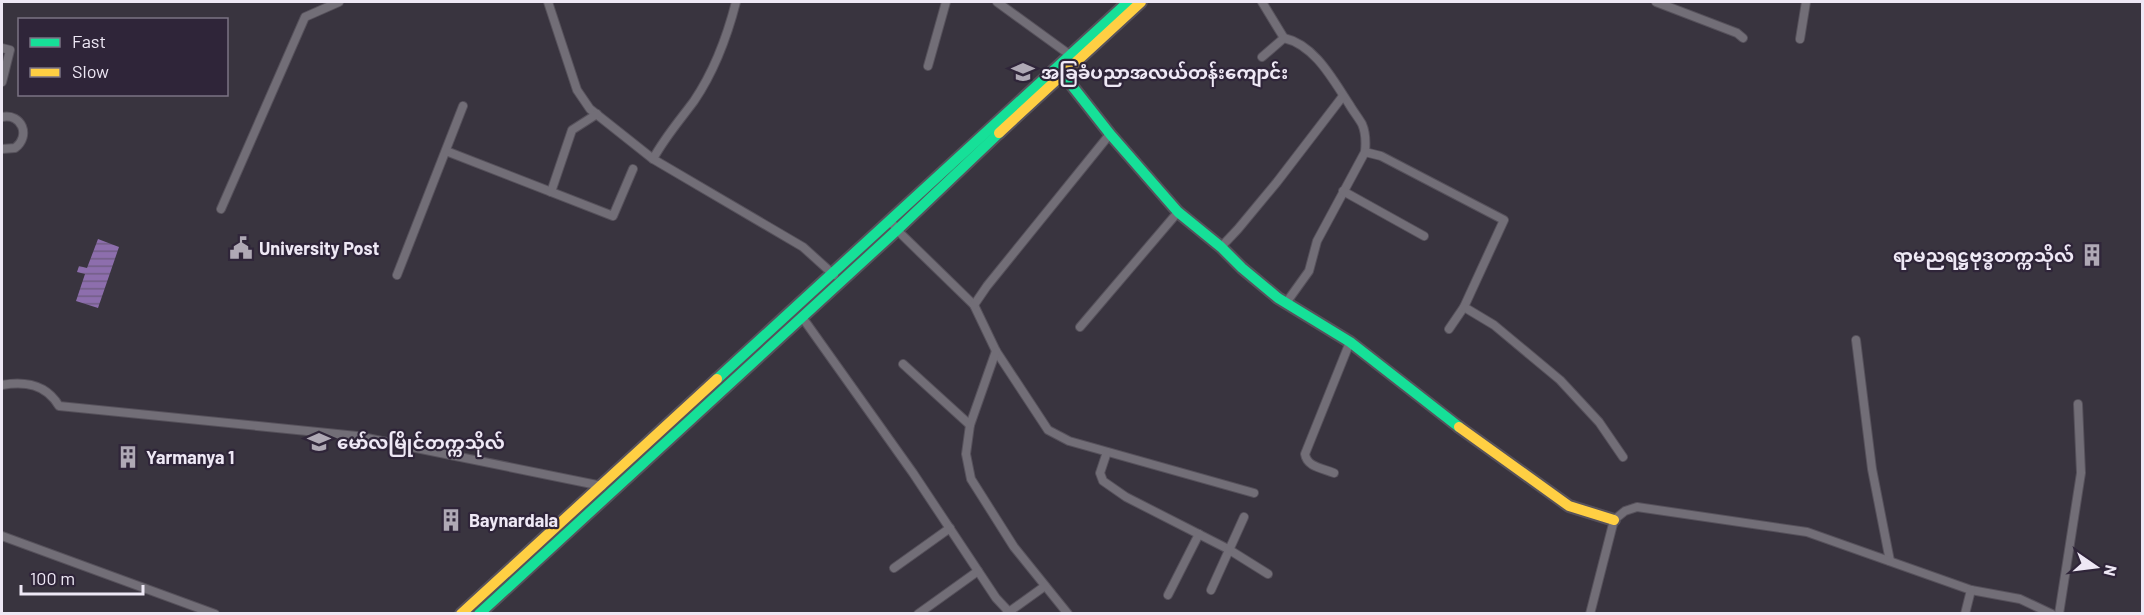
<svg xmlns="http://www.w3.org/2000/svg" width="2144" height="615" font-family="Barlow,'Noto Sans Myanmar',sans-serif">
	<defs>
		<pattern id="water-rules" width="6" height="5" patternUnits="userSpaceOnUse" patternTransform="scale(1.5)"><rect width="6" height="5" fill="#8d6ead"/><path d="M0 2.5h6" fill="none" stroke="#715e85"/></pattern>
	</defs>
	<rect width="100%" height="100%" fill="#39343f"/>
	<polygon fill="url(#water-rules)" points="98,239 119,247 98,308 76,301 85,274 77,272 79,266 87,268"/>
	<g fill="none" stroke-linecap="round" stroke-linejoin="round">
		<g stroke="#56515b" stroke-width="10">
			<g id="street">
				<polyline points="548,2 577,90 590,109 653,159 803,247 834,275"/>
				<polyline points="997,2 1070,55"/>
				<polyline points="1262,2 1284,38"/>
				<polyline points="1656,2 1737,33 1743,38"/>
				<polyline points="1800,39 1806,2"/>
				<polyline points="2,48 10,50 2,82"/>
				<path d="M1262,57L1284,38C1315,45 1333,80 1349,104C1353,111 1358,117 1362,124C1366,133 1366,142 1365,152L1317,241L1309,271L1286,303"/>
				<polyline points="928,66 946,2"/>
				<path d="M2,117C22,113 31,136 15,148L2,149"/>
				<polyline points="446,151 613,216 633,169"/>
				<polyline points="1365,152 1381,156 1504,220 1464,307 1449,329"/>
				<path d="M653,159C665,137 680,120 694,101C715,70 727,37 736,2"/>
				<polyline points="1343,191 1424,236"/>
				<polyline points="551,192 572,130 597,114"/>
				<polyline points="221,209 305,17 339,2"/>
				<polyline points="890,220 897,230 974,305 996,351 1048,430 1069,441 1254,493"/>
				<polyline points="1221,247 1238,229 1277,182 1343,96"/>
				<polyline points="397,275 463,106"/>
				<polyline points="974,305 987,286 1110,134"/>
				<polyline points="1464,307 1494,325 1560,380 1599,422 1623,457"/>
				<polyline points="802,317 913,473 996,598 1011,614"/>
				<polyline points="1080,327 1178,212"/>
				<polyline points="1856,340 1872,469 1890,561"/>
				<polyline points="996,351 970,425 966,454 971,479 1014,547 1068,614"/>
				<polyline points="903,364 970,425"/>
				<path d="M2,385C25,381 46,384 59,406L357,436L602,486"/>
				<polyline points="1107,452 1100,473 1103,481 1126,497 1228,549 1268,574"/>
				<path d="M1334,473C1322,468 1307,467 1305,454L1350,342"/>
				<polyline points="2,536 215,614"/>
				<polyline points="894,568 950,528"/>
				<polyline points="1211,590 1244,517"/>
				<polyline points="1168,595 1199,534"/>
				<polyline points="918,614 978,571"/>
				<polyline points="1006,614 1045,586"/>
				<polyline points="1590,614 1614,520 1625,511 1637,507 1807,532 1971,590 2020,599 2052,614"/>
				<polyline points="1965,614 1971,590"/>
				<polyline points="2059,614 2081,473 2078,404"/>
			</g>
		</g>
		<g stroke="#56515b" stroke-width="14">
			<g id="fast">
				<polyline points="1062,73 1110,134 1178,212 1221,247 1242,268 1278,298 1350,342 1459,427"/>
				<polyline points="717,379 1128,2"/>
				<polyline points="479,614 897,230 999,133"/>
			</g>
		</g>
		<g stroke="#56515b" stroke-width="14">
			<g id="slow">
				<polyline points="999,133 1141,2"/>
				<polyline points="1459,427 1569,506 1614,520"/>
				<polyline points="461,614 717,379"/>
			</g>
		</g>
		<use href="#street" stroke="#726e77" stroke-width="8"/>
		<use href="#fast" stroke="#16e098" stroke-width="10"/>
		<use href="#slow" stroke="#ffcf43" stroke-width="10"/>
	</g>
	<defs>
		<g id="school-bare" transform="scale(1.8)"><path d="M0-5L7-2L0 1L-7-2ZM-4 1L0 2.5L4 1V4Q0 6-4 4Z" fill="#afa9b5" stroke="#2f2539" stroke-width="2.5" paint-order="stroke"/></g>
		<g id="civic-bare" transform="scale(1.8)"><path d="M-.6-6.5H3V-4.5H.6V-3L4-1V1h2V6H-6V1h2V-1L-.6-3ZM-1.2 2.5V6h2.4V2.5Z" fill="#afa9b5" stroke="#2f2539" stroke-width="2.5" paint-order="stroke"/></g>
		<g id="building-bare" transform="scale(1.8)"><path d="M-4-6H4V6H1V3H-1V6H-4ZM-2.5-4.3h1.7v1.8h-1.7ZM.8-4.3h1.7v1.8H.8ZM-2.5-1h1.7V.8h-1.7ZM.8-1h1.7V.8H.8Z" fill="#afa9b5" stroke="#2f2539" stroke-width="2.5" paint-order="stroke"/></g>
		<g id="university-bare" transform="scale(1.8)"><path d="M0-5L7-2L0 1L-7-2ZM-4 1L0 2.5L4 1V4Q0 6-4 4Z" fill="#afa9b5" stroke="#2f2539" stroke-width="2.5" paint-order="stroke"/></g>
	</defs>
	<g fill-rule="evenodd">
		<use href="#school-bare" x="1023" y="72"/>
		<use href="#civic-bare" x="241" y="248"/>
		<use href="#building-bare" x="2092" y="255"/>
		<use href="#university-bare" x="319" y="442"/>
		<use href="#building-bare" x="128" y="457"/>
		<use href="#building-bare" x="451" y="520"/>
	</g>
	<g text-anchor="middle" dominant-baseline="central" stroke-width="4.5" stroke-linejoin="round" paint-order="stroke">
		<g font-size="18" font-weight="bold" fill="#eee8f5" stroke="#2f2539" text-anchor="start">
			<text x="1041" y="72">အခြခံပညာအလယ်တန်းကျောင်း</text>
			<text x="259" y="248">University Post</text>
			<text x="2074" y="255" text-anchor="end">ရာမညရဋ္ဌဗုဒ္ဓတက္ကသိုလ်</text>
			<text x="337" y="442">မော်လမြိုင်တက္ကသိုလ်</text>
			<text x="146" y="457">Yarmanya 1</text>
			<text x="469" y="520">Baynardala</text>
		</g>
	</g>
	<rect width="2144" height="615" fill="none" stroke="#eee8f5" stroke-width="6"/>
	<rect x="18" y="18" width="210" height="78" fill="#2f2539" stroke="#7b7384" stroke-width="1.5"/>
	<rect x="30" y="38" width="30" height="9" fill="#16e098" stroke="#7b7384" stroke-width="1.5"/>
	<text x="72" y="48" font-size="18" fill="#eee8f5">Fast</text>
	<rect x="30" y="68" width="30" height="9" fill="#ffcf43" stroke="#7b7384" stroke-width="1.5"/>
	<text x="72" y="78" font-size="18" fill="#eee8f5">Slow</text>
	<g transform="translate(2096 567) rotate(104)" stroke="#2f2539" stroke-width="4.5" paint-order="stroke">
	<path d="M0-4.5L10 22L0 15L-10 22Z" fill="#eee8f5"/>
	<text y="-9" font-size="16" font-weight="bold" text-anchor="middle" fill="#eee8f5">N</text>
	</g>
	<path d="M21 585v9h122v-9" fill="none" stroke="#eee8f5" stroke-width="3"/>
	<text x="30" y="585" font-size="18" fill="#eee8f5" stroke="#2f2539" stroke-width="4.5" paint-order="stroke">100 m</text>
</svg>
